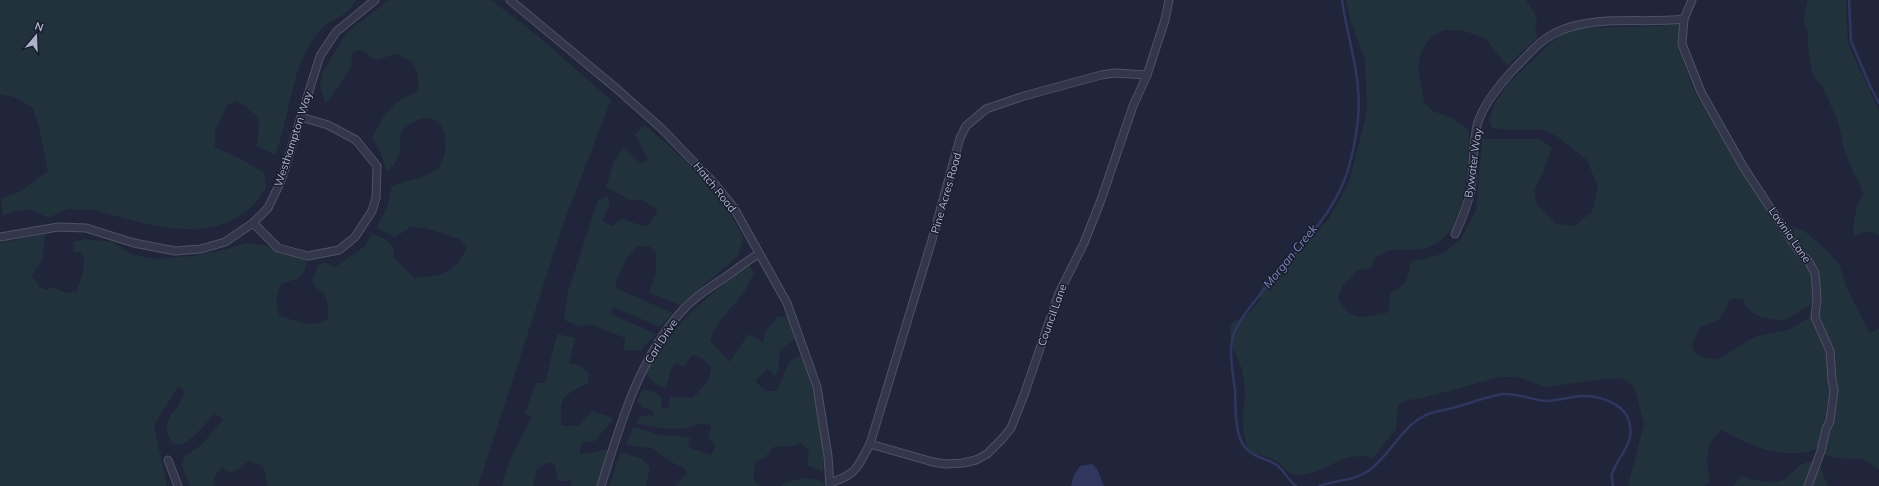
<svg xmlns="http://www.w3.org/2000/svg" width="1879" height="486" font-family="Mulish,sans-serif">
	<rect width="100%" height="100%" fill="#20253b"/>
	<g fill="#22323c">
		<path d="M0,0H356C354,3 352,7 349,10C341,18 326,22 319,31C289,69 292,112 275,155L256,146L258,140L259,118L244,105L236,101L227,105L215,132V147L243,160L264,173L266,188C262,193 258,200 253,205C212,246 149,225 101,212C98,211 93,209 89,209C77,209 83,213 69,208L48,218C28,207 24,208 3,216L1,198L20,192L48,171L40,131L33,108L14,97L0,94Z"/>
		<path d="M389,0H491L533,32L611,100L565,219L478,486H267C266,470 265,464 248,461L239,469L231,473L222,467L214,477L213,484L215,486H190L182,465L184,457L201,445L223,420L219,416L215,414L194,436L182,445L171,443L166,428L170,416L178,406L185,391L178,387L154,425L167,486H0V243L45,234L42,261L32,275L39,287L46,290L51,287L67,293L77,291C81,279 87,265 82,253L73,252L74,242L84,239L113,242L131,254L154,259L193,256L228,249L245,243L264,245L290,256L307,258C305,280 298,277 280,285C276,295 275,306 280,316C297,321 313,329 328,319C328,299 329,297 313,285V278L318,265L325,262L334,268L364,247L372,234L385,239L393,246L394,258L414,278C442,276 455,274 467,247L459,239L425,228L411,227L395,237L376,228L387,208L392,186C407,180 424,179 437,169C447,161 448,136 441,126C430,110 408,122 400,134C401,149 401,163 386,171L380,150L372,139C382,115 394,100 419,91L417,72L412,62L397,54L375,60L362,50L354,51L351,55L352,66L329,100L325,103L320,85L323,72L343,38L351,29Z"/>
		<path d="M1346,0H1526L1537,18L1535,30L1538,37L1507,66L1485,38L1461,30H1444L1431,37L1422,50L1418,67L1424,103L1433,111L1452,118L1469,130C1467,167 1470,231 1429,247C1417,251 1404,249 1392,250C1387,251 1381,255 1375,257L1371,268L1358,270L1343,285L1338,297C1349,323 1366,318 1389,312L1390,294C1407,285 1408,279 1411,261L1424,259L1442,254L1461,239L1476,210L1482,139H1539L1552,148L1542,175L1534,189L1536,204L1556,224L1574,226L1592,212L1598,187L1587,160L1558,137L1541,129L1515,130L1492,128L1489,120L1496,101L1508,84L1548,45L1561,35L1581,28L1659,26L1680,24L1677,44L1695,93L1776,226L1812,273L1814,297L1812,304L1784,321C1767,318 1750,319 1743,299L1734,298L1730,300L1719,320L1699,328L1692,347L1696,354L1704,358L1719,359L1754,337L1790,329L1810,317L1814,319L1828,351V380L1831,391L1826,410L1827,421L1823,425L1819,448C1785,462 1751,446 1721,430C1704,446 1706,461 1710,482L1703,486H1628L1644,425L1635,388L1622,378L1602,379L1547,387L1517,377H1500L1426,397L1404,401L1398,405L1396,429L1373,458C1340,450 1328,474 1298,475C1288,476 1282,464 1273,459C1265,455 1251,456 1247,446C1244,437 1242,422 1243,413C1243,408 1245,403 1245,398C1245,389 1244,379 1242,370C1237,351 1227,347 1231,324L1250,312L1260,300C1258,285 1269,274 1282,270L1328,220L1348,185L1365,121L1367,106L1365,60L1350,19Z"/>
		<path d="M1808,0H1846C1847,15 1846,32 1849,46L1879,111V236L1870,231L1854,236L1853,225L1857,206L1863,194L1861,186L1853,172L1844,148L1838,122L1822,85L1815,79L1812,71L1808,48V32L1805,26L1804,18Z"/>
		<path d="M644,125C682,156 722,192 743,238L738,256L680,305L649,293L656,274V253L649,246H637C625,258 619,271 615,288L673,313L660,327L613,307L611,314L656,334L640,351L624,350L625,338L589,324L581,327L564,320L568,292L598,200L607,196L610,205L602,221L612,226L621,219C631,220 639,227 648,226L658,210L643,200H630L606,187L614,161L624,147L641,164L648,158L635,135Z"/>
		<polygon points="1790,227 1803,230 1829,252 1840,266 1847,289 1870,333 1879,329 1879,469 1862,459 1834,458 1824,454 1828,432 1832,426 1833,414 1835,381 1834,350 1819,318 1821,296 1819,271 1813,260 1802,248"/>
		<path d="M750,265L754,272C750,281 746,290 740,297C730,310 715,323 710,340L729,362L749,334L763,343L765,332L777,317L789,315L797,337L780,351L778,371L775,376L767,369L755,381L766,391H777L789,362L802,354C812,390 826,434 823,472L807,465L809,451L801,443L793,446L774,447L765,457L755,462L753,479L760,486H675L687,474L684,468L673,463L652,448L626,445L633,427L660,435L686,437L690,438L688,447L711,455L716,445L708,439L711,426L702,423C677,433 660,428 635,423L642,416H654L652,410L643,408L637,401L643,389L655,392L661,397L662,409L669,407L670,397L693,398L708,381L711,368L706,361L696,355L691,356L685,367L676,363L671,369L666,387C656,387 651,381 646,373C669,327 705,299 745,267Z"/>
		<path d="M557,334L575,338L569,363L578,365L589,373L588,383C563,395 558,398 562,426H578L592,411L614,418L595,441L582,443L579,455L608,449L597,486H571V478L567,481H558L555,465L549,462L537,469L533,486H502L510,459L532,417L525,413L536,383H545Z"/>
		<polygon points="621,452 642,459 650,468 646,486 609,486"/>
		<path d="M1813,461L1803,486H1733L1742,476C1753,480 1774,486 1785,479C1799,469 1794,465 1813,461Z"/>
		<polygon points="1819,464 1828,486 1811,486"/>
		<polygon points="804,478 823,481 824,486 781,486 784,483"/>
	</g>
	<polygon fill="#2f375f" points="1092,464 1097,469 1104,486 1071,486 1073,477 1080,466"/>
	<g fill="none" stroke-linecap="round" stroke-linejoin="round">
		<g stroke="#2f375f" stroke-width="2.5">
			<polyline points="1849,0 1851,41 1871,88 1879,103"/>
			<path d="M1296,486C1288,480 1285,472 1278,466C1271,460 1261,459 1253,454C1233,444 1236,409 1235,390C1233,373 1228,350 1234,333C1242,315 1255,301 1267,286C1295,252 1331,218 1346,176C1354,152 1361,115 1358,89C1356,59 1346,30 1342,0"/>
			<path d="M1319,486C1335,480 1354,481 1368,471C1390,456 1400,428 1424,416C1433,411 1446,410 1456,407C1471,403 1488,396 1503,394C1517,393 1532,400 1545,401C1558,401 1569,397 1581,396C1598,395 1624,403 1629,421C1636,445 1617,456 1612,474C1611,478 1613,482 1613,486"/>
		</g>
		<g stroke="#4e5266" stroke-width="9">
			<g id="minor">
				<polyline points="510,0 617,89 662,129 715,184 734,208 787,303 817,387 828,456 830,486"/>
				<polyline points="1692,0 1684,19 1682,44 1701,92 1744,168 1798,250 1809,262 1815,273 1817,299 1815,317 1830,351 1832,380 1834,390 1830,421 1826,429 1821,451 1808,486"/>
				<polyline points="253,223 278,248 308,256 339,250 355,237 372,211 376,198 377,166 356,140 328,125 301,117"/>
				<path d="M1455,234C1462,219 1468,205 1471,189C1474,167 1472,143 1478,122C1484,104 1501,83 1514,69C1526,57 1539,41 1555,33C1594,14 1642,24 1684,19"/>
				<polyline points="0,237 58,227 86,228 134,243 175,251 201,249 225,242 253,223 268,208 281,181 320,56 336,32 375,0"/>
				<polyline points="870,444 933,462 945,464 963,463 976,460 987,454 1002,439 1011,428 1024,395 1059,293 1084,243 1101,200 1133,106 1147,75 1165,20 1169,0"/>
				<polyline points="168,460 178,486"/>
				<path d="M830,483C857,474 857,468 870,444L932,240L960,138L966,126L986,109L1024,96L1101,75L1114,73L1147,75"/>
				<path d="M601,486C620,426 638,360 681,312C693,298 709,288 724,278C736,270 746,261 759,254"/>
			</g>
		</g>
		<use href="#minor" stroke="#34374b" stroke-width="7"/>
	</g>
	<g text-anchor="middle" dominant-baseline="central" stroke-width="3" stroke-linejoin="round" paint-order="stroke">
		<g font-size="11" fill="#aeb2c8" stroke="#191d30">
			<text transform="translate(293 139) rotate(-72)">Westhampton Way</text>
			<text transform="translate(1473 163) rotate(-82)">Bywater Way</text>
			<text transform="translate(715 187) rotate(51)">Hatch Road</text>
			<text transform="translate(946 193) rotate(-74)">Pine Acres Road</text>
			<text transform="translate(1790 235) rotate(55)">Lavinia Lane</text>
			<text transform="translate(1052 315) rotate(-70)">Council Lane</text>
			<text transform="translate(661 341) rotate(-57)">Carl Drive</text>
		</g>
		<g font-size="12" font-style="italic" fill="#7b85b7" stroke="#191d30">
			<text transform="translate(1290 256) rotate(-51)">Morgan Creek</text>
		</g>
	</g>
	<g transform="translate(36 36) rotate(19)" stroke="#191d30" stroke-width="3" paint-order="stroke">
	<path d="M0-3L7 15L0 10L-7 15Z" fill="#aeb2c8"/>
	<text y="-6" font-size="11" font-weight="bold" text-anchor="middle" fill="#aeb2c8">N</text>
	</g>
</svg>
